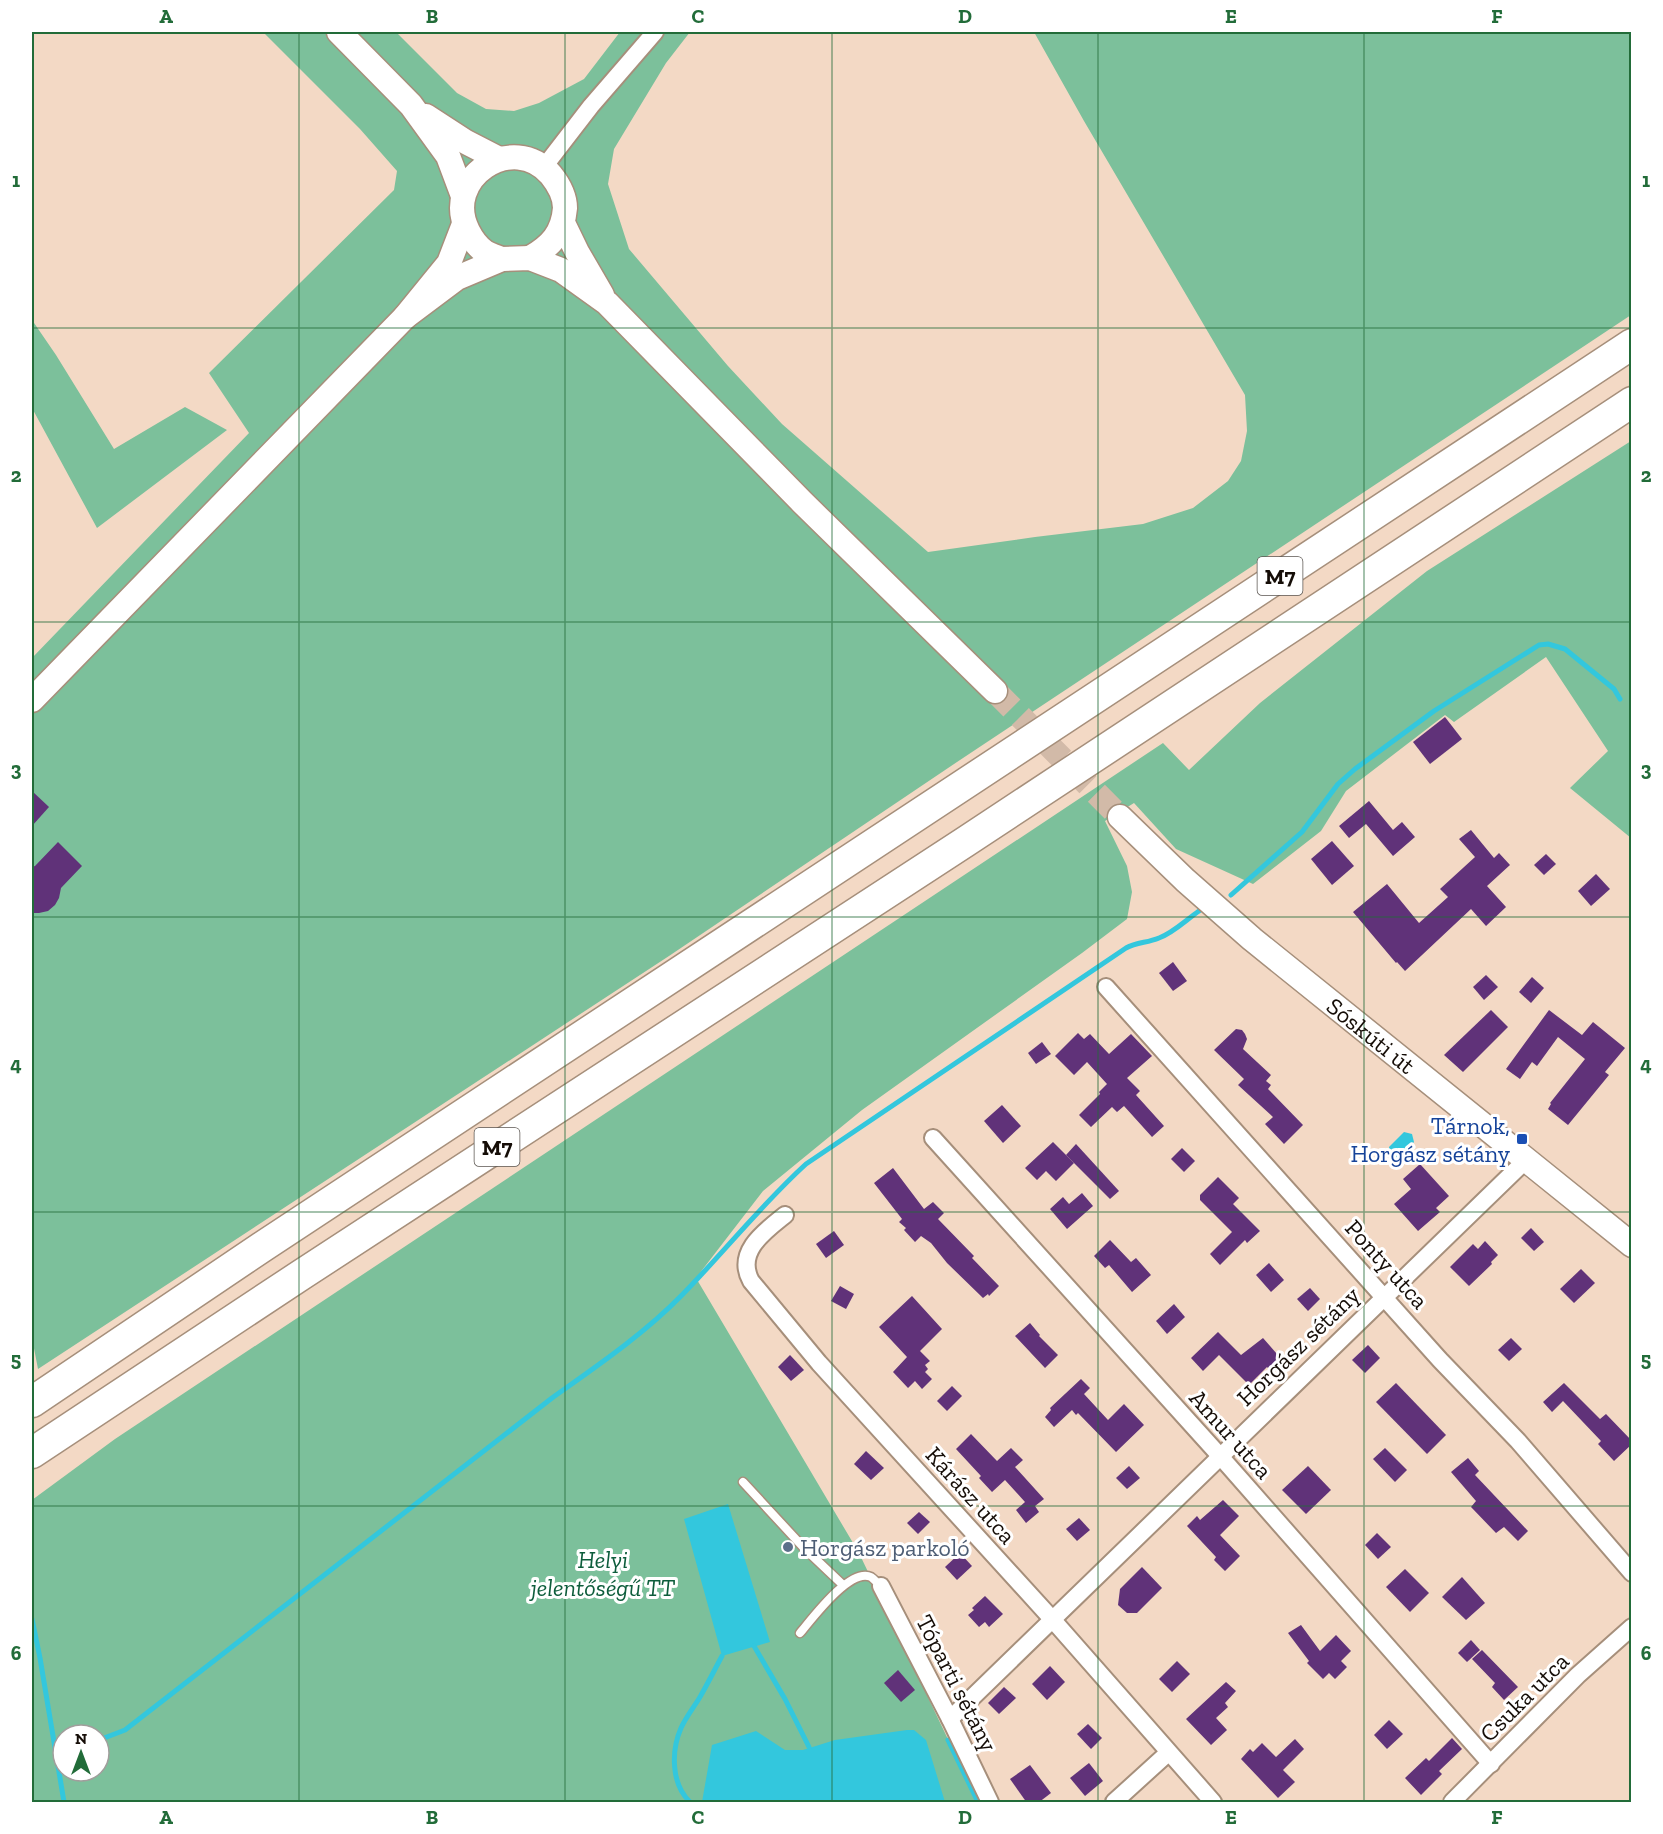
<svg xmlns="http://www.w3.org/2000/svg" width="1663" height="1834" font-family="'Zilla Slab',serif">
	<rect width="100%" height="100%" fill="#f3d9c5"/>
	<g fill="#7cc09b" fill-rule="evenodd">
		<polygon points="263,32 396,32 457,93 486,109 514,111 539,103 584,79 620,32 690,32 666,63 614,149 608,184 629,249 728,366 782,424 928,552 1035,537 1143,524 1193,508 1228,481 1241,461 1247,431 1245,395 1084,121 1034,32 1631,32 1631,315 957,762 669,956 38,1369 32,1338 32,658 249,433 209,373 394,190 397,171 360,129"/>
		<polygon points="32,320 56,355 114,449 185,407 227,430 97,528 32,408"/>
		<path d="M1631,441V838L1570,788L1608,751L1546,657L1454,722L1445,715L1346,791L1321,831L1253,884L1176,849L1134,803L1105,821L1127,866L1132,892L1127,919L1082,953L862,1110L763,1191L696,1278L859,1553L978,1802H32V1500L115,1439L1163,743L1189,770L1260,703L1427,571ZM63,1735H99V1771H63Z"/>
	</g>
	<g fill="#33c7dd">
		<polygon points="1404,1132 1412,1134 1414,1142 1401,1157 1393,1157 1390,1155 1389,1147"/>
		<polygon points="728,1504 770,1642 722,1656 684,1519"/>
		<polygon points="907,1730 914,1730 926,1740 945,1802 702,1802 712,1745 756,1731 785,1750 803,1750 835,1740"/>
	</g>
	<g fill="none" stroke-linecap="round" stroke-linejoin="round">
		<g stroke="#33c7dd" stroke-width="5">
			<polyline points="1231,895 1302,832 1338,784 1355,769 1434,711 1539,645 1548,644 1565,649 1614,689 1620,699"/>
			<polyline points="32,1619 40,1658 64,1802"/>
			<polyline points="754,1646 785,1699 809,1747"/>
			<path d="M99,1740L125,1730L552,1398C597,1366 644,1334 682,1295C724,1252 761,1205 806,1164L1126,948C1137,942 1147,943 1159,938C1173,933 1186,920 1199,911"/>
			<polyline points="948,1740 978,1802"/>
			<path d="M690,1802C671,1784 671,1751 681,1728C686,1717 694,1707 700,1697C708,1683 715,1669 722,1656"/>
		</g>
	</g>
	<g fill="#603279">
		<polygon points="1445,717 1462,739 1430,764 1413,742"/>
		<polygon points="32,791 49,807 32,826"/>
		<polygon points="1369,801 1393,830 1402,822 1415,837 1393,856 1366,824 1349,838 1339,826"/>
		<polygon points="1471,830 1494,858 1499,853 1510,865 1487,886 1506,907 1486,926 1471,909 1405,971 1397,962 1396,963 1353,912 1387,884 1419,923 1448,897 1440,889 1475,857 1459,839"/>
		<polygon points="1332,841 1354,866 1332,885 1311,859"/>
		<polygon points="58,842 82,866 61,888 59,898 55,905 48,911 39,913 32,913 32,867 35,866"/>
		<polygon points="1546,854 1556,864 1544,875 1534,865"/>
		<polygon points="1596,874 1610,889 1591,906 1578,891"/>
		<polygon points="1173,962 1187,981 1173,991 1159,973"/>
		<polygon points="1486,975 1498,987 1484,1000 1473,987"/>
		<polygon points="1532,977 1544,988 1531,1003 1519,992"/>
		<polygon points="1491,1010 1508,1027 1463,1072 1444,1055"/>
		<polygon points="1549,1010 1582,1035 1593,1022 1625,1048 1605,1072 1609,1075 1568,1125 1548,1109 1551,1104 1550,1103 1585,1059 1558,1037 1537,1066 1532,1062 1520,1079 1506,1069"/>
		<polygon points="1236,1029 1242,1030 1245,1034 1247,1039 1243,1049 1271,1075 1266,1081 1271,1085 1268,1089 1303,1125 1284,1144 1265,1124 1273,1117 1238,1085 1244,1079 1214,1050"/>
		<polygon points="1078,1033 1084,1039 1090,1034 1109,1054 1131,1034 1152,1056 1127,1078 1140,1091 1136,1095 1164,1126 1152,1137 1124,1106 1117,1112 1112,1107 1091,1127 1079,1115 1100,1094 1099,1092 1107,1084 1087,1062 1074,1075 1055,1056"/>
		<polygon points="1042,1042 1051,1054 1036,1064 1028,1053"/>
		<polygon points="1002,1105 1021,1126 1003,1143 984,1121"/>
		<polygon points="1053,1142 1074,1163 1056,1181 1046,1171 1037,1180 1025,1168"/>
		<polygon points="1076,1144 1119,1191 1110,1199 1066,1155"/>
		<polygon points="1182,1148 1195,1161 1184,1172 1171,1159"/>
		<polygon points="1420,1164 1449,1196 1436,1208 1440,1212 1418,1231 1394,1204 1411,1189 1403,1179"/>
		<polygon points="893,1168 924,1209 933,1202 944,1213 938,1219 974,1256 972,1258 999,1286 989,1296 988,1294 983,1298 947,1263 931,1243 921,1236 915,1242 904,1230 906,1228 899,1222 902,1219 874,1183"/>
		<polygon points="1218,1177 1239,1198 1233,1204 1260,1231 1247,1243 1245,1240 1220,1265 1210,1254 1232,1232 1200,1200 1200,1195"/>
		<polygon points="1082,1193 1093,1206 1067,1229 1050,1209 1063,1197 1069,1204"/>
		<polygon points="1531,1228 1544,1242 1534,1251 1521,1238"/>
		<polygon points="834,1231 844,1245 826,1258 816,1244"/>
		<polygon points="1110,1240 1131,1262 1136,1258 1151,1275 1132,1292 1109,1265 1105,1268 1094,1256"/>
		<polygon points="1485,1241 1498,1255 1491,1262 1492,1264 1469,1286 1450,1267 1473,1244 1478,1249"/>
		<polygon points="1269,1263 1284,1280 1271,1292 1256,1275"/>
		<polygon points="1581,1269 1595,1283 1574,1303 1560,1289"/>
		<polygon points="840,1286 854,1294 846,1309 831,1301"/>
		<polygon points="1310,1288 1320,1299 1308,1311 1297,1299"/>
		<polygon points="912,1296 942,1329 920,1351 930,1361 925,1365 928,1369 925,1372 932,1379 922,1389 915,1381 908,1388 893,1372 907,1357 879,1327"/>
		<polygon points="1174,1304 1185,1317 1167,1334 1156,1321"/>
		<polygon points="1030,1323 1040,1335 1039,1336 1058,1355 1045,1368 1015,1336"/>
		<polygon points="1218,1332 1241,1355 1263,1338 1284,1362 1273,1373 1267,1367 1249,1385 1219,1355 1203,1371 1191,1358"/>
		<polygon points="1511,1338 1522,1349 1509,1361 1498,1350"/>
		<polygon points="1368,1345 1380,1358 1365,1373 1352,1360"/>
		<polygon points="790,1355 804,1370 791,1381 778,1367"/>
		<polygon points="1081,1379 1090,1388 1084,1394 1108,1420 1124,1404 1144,1425 1116,1452 1078,1413 1076,1415 1072,1410 1054,1427 1045,1417 1051,1410 1050,1408"/>
		<polygon points="1396,1383 1446,1435 1427,1454 1376,1402"/>
		<polygon points="1564,1383 1600,1419 1606,1414 1632,1441 1632,1444 1614,1461 1598,1444 1601,1441 1563,1401 1552,1412 1543,1402"/>
		<polygon points="952,1386 962,1396 947,1411 937,1401"/>
		<polygon points="971,1434 997,1461 1011,1448 1023,1460 1015,1467 1044,1499 1035,1506 1039,1512 1026,1523 1016,1510 1025,1502 1005,1480 992,1492 979,1478 981,1476 956,1449"/>
		<polygon points="1385,1448 1407,1470 1395,1482 1373,1459"/>
		<polygon points="866,1451 884,1468 871,1480 854,1464"/>
		<polygon points="1468,1458 1479,1471 1475,1475 1528,1531 1518,1541 1504,1527 1496,1533 1471,1507 1476,1501 1451,1472"/>
		<polygon points="1129,1466 1140,1478 1127,1489 1116,1478"/>
		<polygon points="1308,1466 1331,1490 1306,1514 1282,1490"/>
		<polygon points="1223,1500 1239,1516 1220,1535 1240,1556 1225,1571 1214,1560 1216,1557 1187,1526 1197,1516 1200,1520"/>
		<polygon points="919,1512 930,1522 918,1534 907,1523"/>
		<polygon points="1079,1518 1090,1530 1077,1541 1066,1529"/>
		<polygon points="1377,1533 1391,1547 1378,1559 1365,1545"/>
		<polygon points="960,1553 972,1566 957,1580 945,1567"/>
		<polygon points="1142,1567 1162,1588 1137,1613 1127,1613 1118,1605 1120,1589"/>
		<polygon points="1405,1569 1429,1593 1410,1612 1386,1587"/>
		<polygon points="1462,1577 1485,1603 1466,1620 1442,1597"/>
		<polygon points="985,1596 1003,1614 989,1627 985,1622 979,1627 968,1615 974,1610 972,1608"/>
		<polygon points="1301,1625 1320,1651 1336,1635 1351,1651 1341,1661 1347,1667 1335,1679 1329,1673 1323,1679 1307,1663 1309,1661 1288,1633"/>
		<polygon points="1471,1640 1480,1650 1467,1662 1458,1653"/>
		<polygon points="1482,1650 1518,1687 1504,1700 1492,1687 1495,1683 1472,1659"/>
		<polygon points="1177,1661 1190,1674 1172,1692 1159,1679"/>
		<polygon points="1050,1666 1065,1682 1047,1700 1032,1684"/>
		<polygon points="898,1670 915,1690 901,1702 884,1683"/>
		<polygon points="1226,1682 1236,1691 1225,1703 1228,1707 1216,1718 1227,1730 1211,1745 1186,1719"/>
		<polygon points="1004,1687 1016,1698 999,1714 988,1703"/>
		<polygon points="1389,1720 1403,1734 1387,1749 1374,1735"/>
		<polygon points="1088,1724 1102,1738 1091,1749 1077,1734"/>
		<polygon points="1452,1738 1462,1749 1439,1771 1442,1774 1421,1795 1405,1778 1426,1758 1429,1761"/>
		<polygon points="1295,1739 1304,1749 1283,1770 1295,1782 1278,1798 1241,1759 1250,1749 1253,1752 1262,1743 1276,1757"/>
		<polygon points="1089,1763 1103,1781 1085,1796 1070,1778"/>
		<polygon points="1030,1765 1051,1793 1038,1803 1027,1803 1010,1779"/>
	</g>
	<g fill="none" stroke-linecap="round" stroke-linejoin="round">
		<polyline stroke="#d2baa8" stroke-width="24" stroke-dasharray="24 12" stroke-linecap="butt" points="995,691 1120,817"/>
		<g stroke="#a68f7b" stroke-width="11">
			<g id="lane">
				<polyline points="743,1482 804,1548 843,1585"/>
				<path d="M800,1633C812,1619 850,1567 871,1577C874,1579 878,1584 881,1586"/>
			</g>
		</g>
		<g stroke="#a68f7b" stroke-width="20">
			<g id="street">
				<polyline points="544,167 591,106 655,32"/>
				<polyline points="1106,987 1440,1360 1518,1441 1632,1573"/>
				<polyline points="933,1138 1220,1456 1491,1764"/>
				<path d="M785,1215C765,1231 735,1252 751,1281L819,1363L1052,1619L1213,1802"/>
				<polyline points="881,1586 950,1719 990,1802"/>
				<polyline points="950,1719 1526,1160"/>
				<polyline points="1114,1802 1168,1753"/>
				<polyline points="1452,1802 1578,1675 1632,1627"/>
			</g>
		</g>
		<g stroke="#a68f7b" stroke-width="27">
			<g id="secondary">
				<polyline points="339,32 411,105 448,156 463,196"/>
				<polyline points="426,116 466,142 499,159"/>
				<polyline points="563,223 577,252 602,295"/>
				<path d="M502,259C497,257 490,255 485,252C478,247 472,239 468,231C441,179 513,130 551,175C559,185 565,195 565,208C563,233 551,246 530,258"/>
				<polyline points="405,317 457,278 502,259 530,258 561,270 607,303 802,502 995,691"/>
				<polyline points="32,700 405,317 449,263 464,224"/>
				<path id="s1" d="M1120,817L1185,880L1252,939L1632,1245"/>
			</g>
		</g>
		<g stroke="#a68f7b" stroke-width="33">
			<g id="highway">
				<polyline points="32,1402 262,1247 1632,344"/>
				<polyline points="32,1453 301,1275 965,842 1632,402"/>
			</g>
		</g>
		<use href="#lane" stroke="#fff" stroke-width="8"/>
		<use href="#street" stroke="#fff" stroke-width="16"/>
		<use href="#secondary" stroke="#fff" stroke-width="24"/>
		<use href="#highway" stroke="#fff" stroke-width="30"/>
	</g>
	<path fill="none" stroke="#226c39" stroke-width="1.5" stroke-opacity="0.55" d="M299,32V1802M565,32V1802M832,32V1802M1098,32V1802M1364,32V1802M32,328H1632M32,622H1632M32,917H1632M32,1212H1632M32,1506H1632"/>
	<rect fill="#1a4fb4" stroke="#fff" stroke-width="2" x="1516" y="1133" width="12" height="12" rx="3"/>
	<circle fill="#5c6f8a" stroke="#fff" stroke-width="2" cx="788" cy="1547" r="6"/>
	<g text-anchor="middle" dominant-baseline="central" stroke-width="6" stroke-linejoin="round" paint-order="stroke">
		<g fill="#fff" stroke="#5b5651" stroke-width="1.5">
			<rect x="1257.5" y="557" width="45" height="38" rx="4.5"/>
			<rect x="474.5" y="1128" width="45" height="38" rx="4.5"/>
		</g>
		<g font-size="22" font-weight="bold" fill="#150d07">
			<text x="1280" y="576">M7</text>
			<text x="497" y="1147">M7</text>
		</g>
		<g font-size="24" fill="#150d07" stroke="#fff">
			<text stroke="none"><textPath href="#s1" startOffset="333">Sóskúti út</textPath></text>
			<text transform="translate(1387 1264) rotate(48)">Ponty utca</text>
			<text transform="translate(1298 1346) rotate(-44)">Horgász sétány</text>
			<text transform="translate(1231 1434) rotate(48)">Amur utca</text>
			<text transform="translate(971 1495) rotate(48)">Kárász utca</text>
			<text transform="translate(957 1683) rotate(63)">Tóparti sétány</text>
			<text transform="translate(1524 1697) rotate(-45)">Csuka utca</text>
		</g>
		<g font-size="24" fill="#164399" stroke="#fff" text-anchor="end">
			<text x="1510" y="1125">Tárnok,<tspan x="1510" dy="28">Horgász sétány</tspan></text>
		</g>
		<g font-size="24" fill="#4e5e75" stroke="#fff" text-anchor="start">
			<text x="800" y="1547">Horgász parkoló</text>
		</g>
		<g font-size="24" font-style="italic" fill="#0e5d3c" stroke="#fff">
			<text x="603" y="1559">Helyi<tspan x="603" dy="28">jelentőségű TT</tspan></text>
		</g>
	</g>
	<rect width="1663" height="1834" fill="none" stroke="#ffffff" stroke-width="66"/>
	<g transform="translate(81 1753)"><circle r="28" fill="#ffffff" stroke="#a19e9c" stroke-width="1.5"/>
	<path d="M0-4.5L10 22L0 15L-10 22Z" fill="#226c39"/>
	<text y="-9" font-size="16" font-weight="bold" text-anchor="middle" fill="#150d07">N</text>
	</g>
	<rect x="33" y="33" width="1597" height="1768" fill="none" stroke="#226c39" stroke-width="2"/>
	<g font-size="20" text-anchor="middle" font-weight="bold" fill="#226c39">
		<text x="166" y="23">A</text>
		<text x="432" y="23">B</text>
		<text x="698" y="23">C</text>
		<text x="965" y="23">D</text>
		<text x="1231" y="23">E</text>
		<text x="1497" y="23">F</text>
		<text x="16" y="187">1</text>
		<text x="1646" y="187">1</text>
		<text x="16" y="482">2</text>
		<text x="1646" y="482">2</text>
		<text x="16" y="776">3</text>
		<text x="1646" y="776">3</text>
		<text x="16" y="1071">4</text>
		<text x="1646" y="1071">4</text>
		<text x="16" y="1366">5</text>
		<text x="1646" y="1366">5</text>
		<text x="16" y="1660">6</text>
		<text x="1646" y="1660">6</text>
		<text x="166" y="1824">A</text>
		<text x="432" y="1824">B</text>
		<text x="698" y="1824">C</text>
		<text x="965" y="1824">D</text>
		<text x="1231" y="1824">E</text>
		<text x="1497" y="1824">F</text>
	</g>
</svg>
